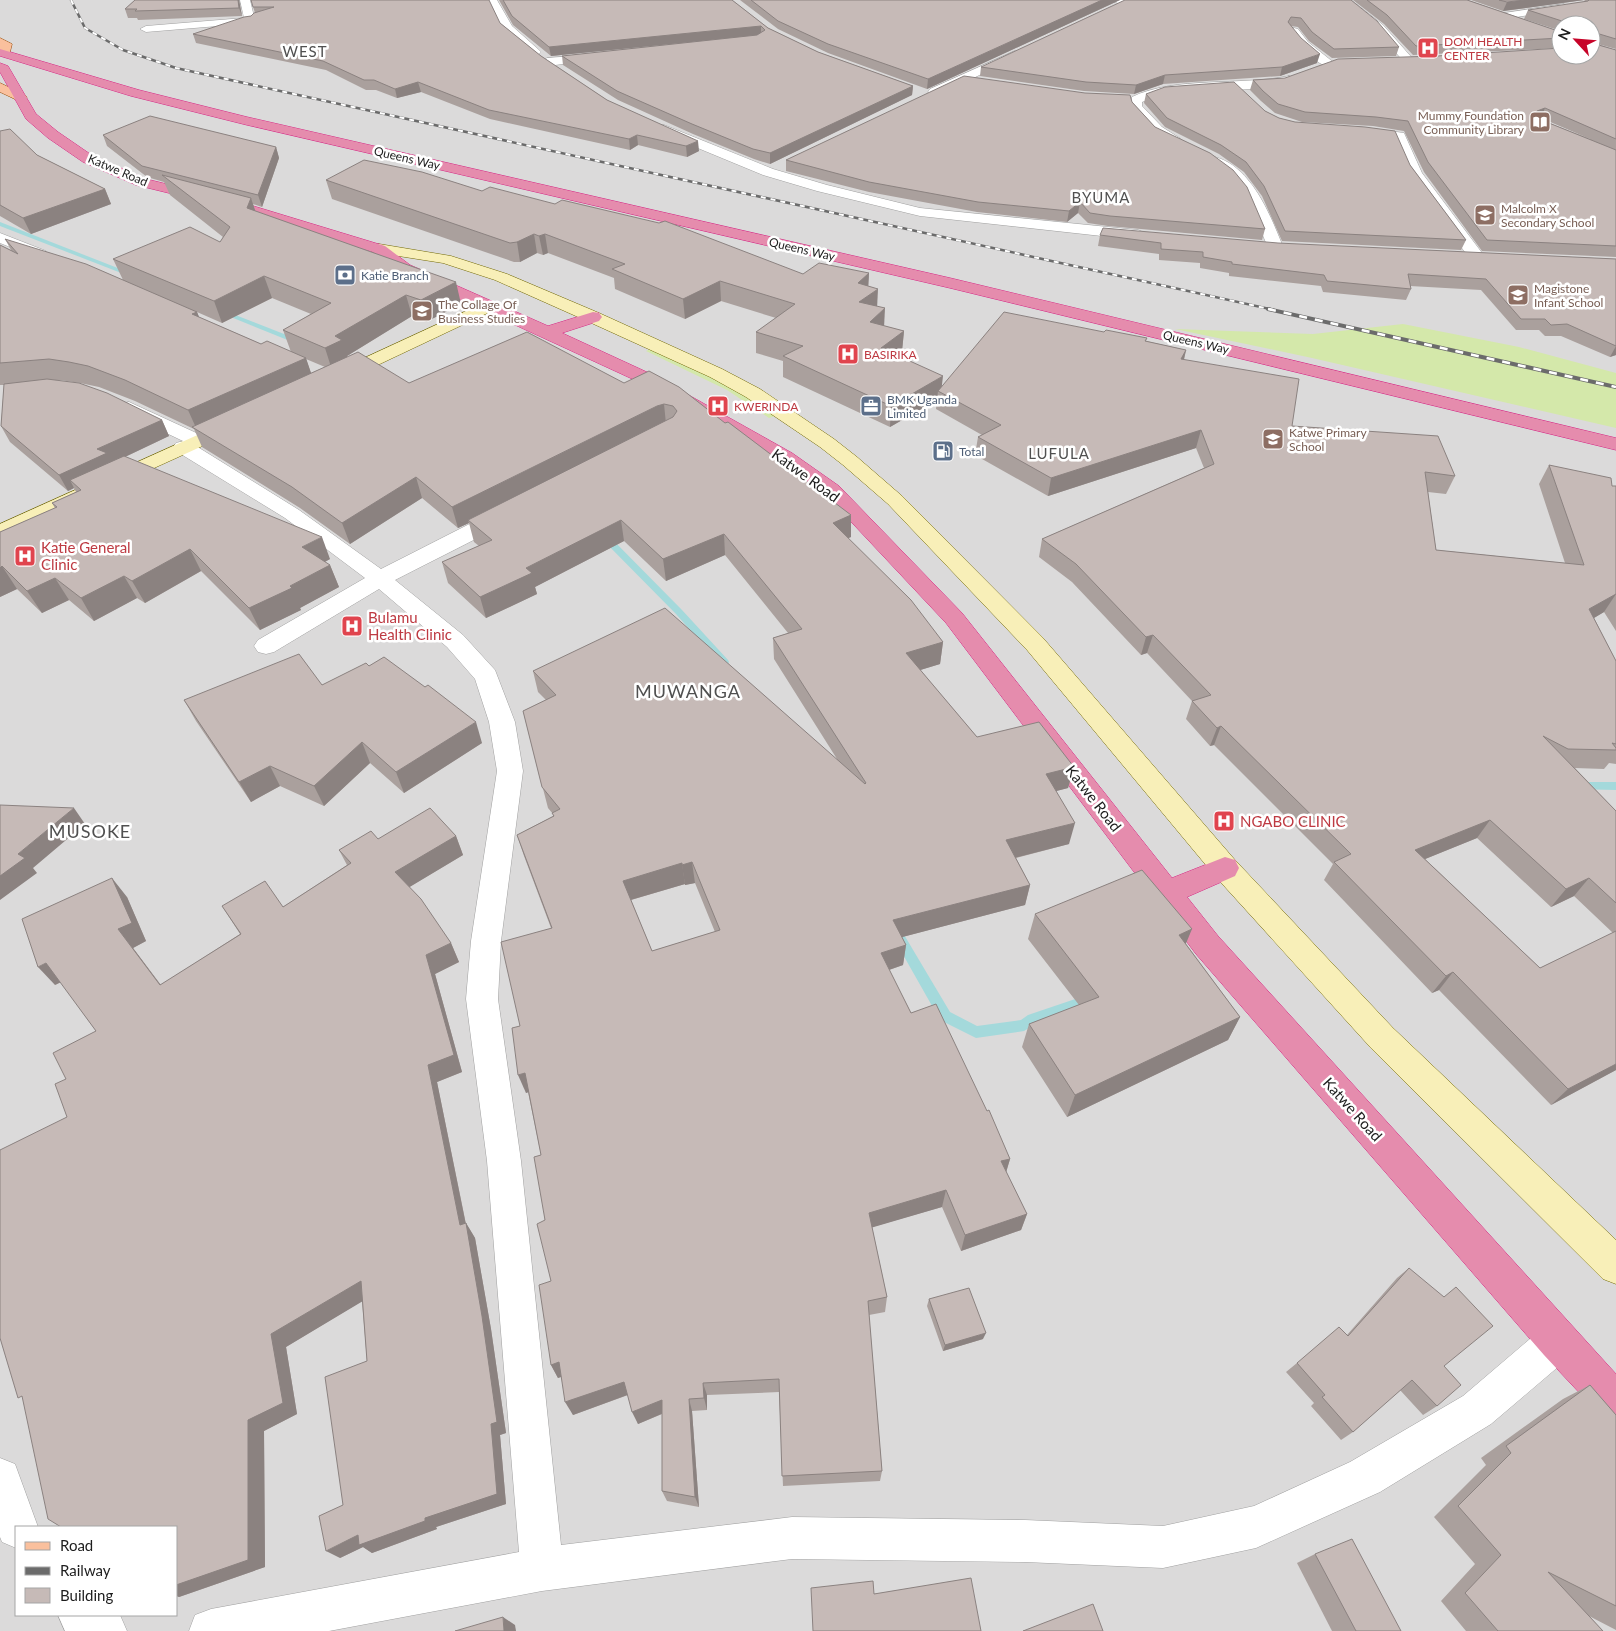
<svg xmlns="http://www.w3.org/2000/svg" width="1616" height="1631" font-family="Lato,sans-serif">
	<rect width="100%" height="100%" fill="#eee9e3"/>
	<path fill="#dbdada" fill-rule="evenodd" d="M0,0H1616V1631H0ZM1561,25H1591V55H1561ZM16,1527H176V1615H16Z"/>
	<g fill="#d4e8aa">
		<polygon points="1403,324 1519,347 1616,373 1616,428 1312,358 1175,329 1313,334"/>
		<polygon points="659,345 789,411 769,418 727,390 646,351"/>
	</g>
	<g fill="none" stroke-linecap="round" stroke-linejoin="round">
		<g fill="#a4d9db" fill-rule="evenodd">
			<polygon points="0,222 133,274 134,275 129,276 0,226"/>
			<polygon points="221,311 225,311 302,341 295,343 221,313"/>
			<polygon points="604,533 607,534 682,610 728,660 729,662 728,664 720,664 676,614 601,538 601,534"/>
			<polygon points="1578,782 1616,782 1616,790 1574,789 1573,786 1574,783"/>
			<polygon points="899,932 903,933 950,1012 977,1026 1021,1020 1028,1015 1093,993 1098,995 1099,999 1098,1003 1037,1023 1024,1031 976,1038 940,1020 893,937 895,933"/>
		</g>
		<g stroke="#a1a1a1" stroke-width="1">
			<g id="street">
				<polygon points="240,0 250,0 255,21 254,23 146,32 140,29 146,26 244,18"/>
				<polygon points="487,0 497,0 512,26 539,50 541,52 539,54 531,54 503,30"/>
				<polygon points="1113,0 1131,0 1132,2 1127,5 1114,2"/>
				<polygon points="1340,0 1351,0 1383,25 1413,59 1415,61 1413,63 1405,63 1375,29"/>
				<polygon points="1564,4 1569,7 1568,9 1504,19 1499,16 1504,13"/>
				<path d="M1294,28L1298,29L1308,42L1333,62L1335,64L1333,66C1319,70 1296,42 1288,31Z"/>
				<polygon points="1015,51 1019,52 1021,54 1019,56 938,95 930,95 928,92 930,89"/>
				<polygon points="600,54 606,57 604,59 547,66 541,62 547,58"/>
				<path d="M1289,76L1295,80L1293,83L1269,88L1163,94L1142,102V106L1162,127L1181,139L1183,142L1181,145L1176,146L1152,133L1130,107L1132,97C1175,76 1240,86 1289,76Z"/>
				<polygon points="664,125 773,169 827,185 920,208 1138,230 1143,232 1146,235 1143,238 1138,240 920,216 817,191 763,175 659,132 657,129 659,126"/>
				<polygon points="1360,127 1404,133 1422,173 1482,253 1484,256 1482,259 1470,259 1408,174 1394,139 1355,134 1353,131"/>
				<path d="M1215,157C1251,166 1271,216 1283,247L1281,250H1269L1252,209L1242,191L1208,161Z"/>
				<polygon points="0,233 46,251 48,254 46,257 40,259 0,243"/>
				<polygon points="129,402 205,437 208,441 205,445 196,446 299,510 381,569 495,511 503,510 511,511 514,516 511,521 395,580 463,635 495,670 515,722 523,771 501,941 498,999 521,1161 561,1545 792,1517 1025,1520 1163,1526 1254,1506 1350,1462 1463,1396 1544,1327 1558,1322 1572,1327 1577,1341 1572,1355 1491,1424 1380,1492 1256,1548 1163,1568 1025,1562 792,1559 542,1591 329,1631 189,1631 195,1615 211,1609 519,1552 487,1161 466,999 471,941 497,771 489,722 475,679 447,647 379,589 274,652 266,654 258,652 254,646 258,640 365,578 285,518 176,451 173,447 176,443 183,441 122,412 120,408 122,404"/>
				<polygon points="0,1458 15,1464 38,1527 16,1527 16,1548 2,1542 0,1537"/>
				<polygon points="58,1615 120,1615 127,1631 65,1631"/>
			</g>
		</g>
		<g stroke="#726907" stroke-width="1">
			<g id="secondary">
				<polygon points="379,244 451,256 507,274 599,313 722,369 760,389 834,439 857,457 902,496 1043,638 1235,860 1393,1028 1616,1240 1616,1284 1603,1279 1371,1048 1215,876 1027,650 888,504 843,465 820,447 746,397 710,377 587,321 495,280 443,263 373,252 371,249 373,246"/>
				<polygon points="488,301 494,302 496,306 494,310 346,380 340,381 334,380 331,376 334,372"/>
				<polygon points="233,419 240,421 243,425 240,429 0,538 0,524"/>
			</g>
		</g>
		<g stroke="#944803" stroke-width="1">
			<g id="primary">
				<polygon points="0,38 12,44 9,56 5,57 0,55"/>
				<polygon points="0,83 25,95 27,98 21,102 0,92"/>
			</g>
		</g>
		<g stroke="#d52784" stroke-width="1">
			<g id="highway">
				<polygon points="0,49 139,90 247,117 950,278 1616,438 1616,450 950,288 247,125 131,96 0,56"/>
				<polygon points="0,63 8,66 36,114 58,132 93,156 146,179 240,202 385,246 410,265 548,326 593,312 599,313 602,317 599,321 562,333 651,374 792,453 839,486 962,613 1172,878 1225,857 1235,860 1239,868 1235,876 1187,897 1218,936 1616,1374 1616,1423 1602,1417 1544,1355 1196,954 946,623 825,494 778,461 639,382 398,271 373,252 230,208 136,185 83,162 48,138 26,119 0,72"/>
			</g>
		</g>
		<use href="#street" fill="#fff" fill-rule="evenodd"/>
		<use href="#secondary" fill="#f8efb8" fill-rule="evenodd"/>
		<use href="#primary" fill="#fac09d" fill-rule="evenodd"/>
		<use href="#highway" fill="#e58cad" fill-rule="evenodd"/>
		<g stroke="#6b6b6b" stroke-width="2.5">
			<polyline id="rail-far1" points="71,0 85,28 123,50 176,68 1274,310"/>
		</g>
		<g stroke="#6b6b6b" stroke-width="4">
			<polyline id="rail" points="1268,309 1616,387"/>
		</g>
		<use href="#rail-far1" stroke="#fff" stroke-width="2" stroke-dasharray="5" stroke-linecap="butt"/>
		<use href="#rail" stroke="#fff" stroke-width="2.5" stroke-dasharray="8" stroke-linecap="butt"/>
	</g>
	<g fill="#aaa09d" fill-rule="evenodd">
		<polygon points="135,0 239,0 242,16 138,20 137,18 128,18 125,9"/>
		<polygon points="251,0 500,23 541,56 607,100 699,151 687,157 638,145 630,150 490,119 421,92 397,98 376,90 366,90 326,70 196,43 193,34 251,16 255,13"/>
		<polygon points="499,0 732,0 768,28 818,52 913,86 912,95 770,164 754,159 693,134 618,100 563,65 562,56 682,43 551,56 513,25"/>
		<polygon points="740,0 1120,0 927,89 828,53 778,29"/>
		<polygon points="1351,0 1399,47 1396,56 1332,58 1309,41 1298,27 1291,26 1317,63 1280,76 1163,84 1134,94 1084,91 980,76 981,67"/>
		<polygon points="1353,0 1468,0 1561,32 1561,48 1413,55 1384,24"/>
		<path d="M1471,0H1616V49L1594,43L1616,50V257L1482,251L1424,172L1404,131L1373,126L1302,122L1275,113L1261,101L1250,90L1253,80L1285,78L1437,56L1561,55L1591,25H1561V31L1524,19L1528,10L1586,2L1584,0L1503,11ZM1541,118L1590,139L1539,119Z"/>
		<polygon points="1146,94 1265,111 1279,118 1410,165 1466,240 1461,250 1282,241 1262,196 1244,172 1219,154 1165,127 1144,103"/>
		<polygon points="1132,102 1155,127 1265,229 1262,240 1108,226 1088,223 1078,213 1067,222 977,212 869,192 786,171 786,160"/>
		<polygon points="0,131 37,155 105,189 111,204 31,234 0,216"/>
		<path d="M103,135L276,147L279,158L262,207L253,204L255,211L461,304L426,322L412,316L347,356V357L409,383H624L725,423L851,515V537L848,538L943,642L940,664L920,670L977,737L1074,767L1068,788L1056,791L1069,844L1016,858L1030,885L1025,905L902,937L906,945L903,965L889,970L911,1013L1010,1159L1006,1172L1027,1214L1021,1230L961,1251L942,1207L872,1227L887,1297L885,1312L869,1315L882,1471L880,1481L783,1486L779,1392L707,1395V1410L692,1411L699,1507L667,1501L662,1491V1414L638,1424L628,1395L573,1415L561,1377L558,1378L551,1365V1281L545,1220L541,1155L528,1092L526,1093L520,1026L551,928L524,856L517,835L553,816V814L548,808L523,711L546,700L538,692L533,671L837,759L774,659L773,638L788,633L725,555L666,581L624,541L535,587L537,594L486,618L448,583L442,562L479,546L474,542L469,523L458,528L422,498L350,544L300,508L202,447L194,429L135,401L99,387L80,383L60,380H56L162,420L169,436L125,457L330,559L325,562L330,565L339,587L300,608L301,610L260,630L201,571L145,603L137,598L94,621L69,600L42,613L17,589L0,597V532L55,508L52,503L76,492L74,488L68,491L10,442L1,426L4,385H0V245L11,250L5,239L123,280L113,259L220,242L223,237L170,195L164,182L147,177L107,146ZM272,298L311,314L283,330L291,352L261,344L199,317L197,312L222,323ZM306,359L325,367L311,373ZM695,883L715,932L652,951L631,900L685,884V885Z"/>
		<path d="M326,180L482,191L803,274L869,273L868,286L884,326L904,331L902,351L896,356L942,386L1104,332L1147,338L1146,341L1186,350L1184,360L1292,426L1455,476L1446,494L1428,492L1436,550L1565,563L1539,484L1549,465L1612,486H1616V631L1604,612L1594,618L1616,661V764L1609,763L1604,769L1575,768L1616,811V1070L1551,1105L1439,990L1432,993L1324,880L1333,864L1214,745L1210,746L1186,719L1192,701L1147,653L1141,655L1072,582L1039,557L1042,539L1204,468L1196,448L1048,496L975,455L978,437L982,435L936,409L937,400L890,427L783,377V361L756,353V332L776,318L721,301L685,319L615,289L614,278L548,253L543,255L537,253L520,262H514L332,199ZM1477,838L1551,907L1574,896L1613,933L1540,968L1425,859Z"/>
		<polygon points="1100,235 1616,259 1616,355 1610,357 1561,336 1545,336 1539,330 1516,330 1481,290 1410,286 1411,289 1406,300 1323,292 1321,286 1229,276 1229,273 1200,268 1200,263 1159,260 1159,254 1098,246"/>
		<polygon points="369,666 482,743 404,793 370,763 324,806 280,786 251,802 196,721 184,700 322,685"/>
		<polygon points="456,836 463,855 409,887 451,943 459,962 435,974 462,1072 437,1082 466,1224 466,1223 475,1238 491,1329 506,1433 500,1435 506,1504 436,1527 437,1529 372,1553 363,1547 340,1558 343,1505 367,1361 362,1301 286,1347 297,1414 264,1431 265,1567 179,1597 23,1400 67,1117 66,1079 96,1031 61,982 55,985 127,897 146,941 133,948 161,985 240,934 222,906 283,907 347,865 339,850 378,839"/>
		<polygon points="1035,914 1186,944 1240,1017 1228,1040 1067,1117 1022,1047 1029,1024 1079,1005 1028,939"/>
		<polygon points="1409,1268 1444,1366 1437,1406 1423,1415 1400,1390 1353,1432 1341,1440 1311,1406 1314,1403 1286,1372 1297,1363 1347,1335 1397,1278"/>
		<polygon points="929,1299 983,1339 943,1351 927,1306"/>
		<polygon points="1590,1385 1616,1415 1616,1630 1589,1616 1603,1631 1466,1631 1441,1601 1475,1564 1434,1517 1486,1465 1481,1458 1563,1399"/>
		<polygon points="1315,1554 1401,1631 1332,1631 1297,1563"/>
	</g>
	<g fill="#8b8280">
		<polygon points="238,0 239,0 242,16 239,8"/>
		<polygon points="1102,0 1120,0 927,89 928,79"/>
		<polygon points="1525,0 1584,0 1503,11 1507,2"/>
		<polygon points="761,26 761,35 551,56 549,47"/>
		<polygon points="1320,54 1317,63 1280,76 1282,67"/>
		<polygon points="1165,75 1163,84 1134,94 1136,85"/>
		<polygon points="418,82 421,92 397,98 395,89"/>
		<polygon points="913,86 912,95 770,164 770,153"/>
		<polygon points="1545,108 1541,118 1533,120 1537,111"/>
		<polygon points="637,135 638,145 630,150 629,139"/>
		<polygon points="698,141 699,151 687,157 686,146"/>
		<polygon points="276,147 279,158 262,207 258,195"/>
		<polygon points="105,189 111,204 31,234 23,218"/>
		<polygon points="251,198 258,219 247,208"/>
		<polygon points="1080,202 1078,213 1067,222 1069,211"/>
		<polygon points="534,234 537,253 520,262 517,242"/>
		<polygon points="545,234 548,253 543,255 539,236"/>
		<polygon points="869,273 868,292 858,283"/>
		<polygon points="264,276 272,298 222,323 214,301"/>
		<polygon points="720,281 721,301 685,319 683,299"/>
		<polygon points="456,282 461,304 426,322 421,300"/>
		<polygon points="878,289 877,309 859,302"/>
		<polygon points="406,295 412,316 347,356 349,362 332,370 325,348 335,336"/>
		<polygon points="885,308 884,328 870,322"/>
		<polygon points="197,312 205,332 192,314"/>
		<polygon points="904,331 902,351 880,369 881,348"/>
		<polygon points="1616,346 1616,355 1610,357"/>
		<polygon points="1186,350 1182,367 1181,359"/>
		<polygon points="306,358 313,379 197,430 188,410"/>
		<polygon points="943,376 941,393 938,391 937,400 890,427 891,406"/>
		<polygon points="664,404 666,424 468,520 469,523 458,528 452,507 657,406"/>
		<polygon points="162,420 169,436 112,463 70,480 74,488 68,491 59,475 97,449"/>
		<polygon points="1201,430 1196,448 1048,496 1051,478"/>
		<polygon points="416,477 422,498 350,544 342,523"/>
		<polygon points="851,515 851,537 833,544 833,523"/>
		<polygon points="621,520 624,541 535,587 537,594 486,618 480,597 526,568"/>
		<polygon points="724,534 725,555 666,581 663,559"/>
		<polygon points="322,537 330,559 311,569 302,547"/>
		<polygon points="190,549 201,571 145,603 132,581"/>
		<polygon points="330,565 339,587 300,608 301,610 260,630 249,608"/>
		<polygon points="2,566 17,589 0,597 0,568"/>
		<polygon points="124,576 137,598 94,621 81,598"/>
		<polygon points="55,578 69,600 42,613 27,591"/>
		<polygon points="1616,594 1604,612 1577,628 1589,609"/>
		<polygon points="1153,635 1147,653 1141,655 1146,637"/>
		<polygon points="943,642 940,664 904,675 906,653"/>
		<polygon points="476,722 482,743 404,793 396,772"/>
		<polygon points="1221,726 1214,745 1210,746 1217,728"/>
		<polygon points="362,742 370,763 324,806 314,786"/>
		<polygon points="270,766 280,786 251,802 239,782"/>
		<polygon points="1074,767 1068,788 1041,795 1046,774"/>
		<polygon points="74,808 85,824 33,868 37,873 0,900 0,876 18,854"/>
		<polygon points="1490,820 1477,838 1403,868 1415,850"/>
		<polygon points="1075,823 1069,844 1002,861 1006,840"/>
		<polygon points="456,836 463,855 403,891 395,872"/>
		<polygon points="692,862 695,883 685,885 682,865"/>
		<polygon points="682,863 685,884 627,901 623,881"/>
		<polygon points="112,878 127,897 146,941 133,948 174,1003 118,929"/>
		<polygon points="1589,878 1574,896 1551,907 1566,889"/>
		<polygon points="1030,885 1025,905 891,940 893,920"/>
		<polygon points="1192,929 1182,953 1179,935"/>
		<polygon points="451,943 459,962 435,974 462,1072 437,1082 469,1240 460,1225 428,1065 426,955"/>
		<polygon points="906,945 903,965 880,973 881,953"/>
		<polygon points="46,963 63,981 55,985 38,967"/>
		<polygon points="1453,972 1439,990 1432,993 1446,976"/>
		<polygon points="1240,1017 1228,1040 1067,1117 1075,1095"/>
		<polygon points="1616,1064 1616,1070 1551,1105 1568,1089"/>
		<polygon points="525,1073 532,1091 526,1093 518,1075"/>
		<polygon points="1010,1159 1005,1176 1001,1161"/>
		<polygon points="946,1190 942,1207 867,1229 869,1213"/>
		<polygon points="1027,1214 1021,1230 961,1251 965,1235"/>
		<polygon points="466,1223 475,1238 491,1329 506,1433 500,1435 506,1504 436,1527 437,1529 372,1553 363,1547 340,1558 326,1551 358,1535 425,1518"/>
		<polygon points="361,1281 373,1295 286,1347 297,1414 264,1431 265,1567 179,1597 176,1596 176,1585 248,1420 271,1334"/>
		<polygon points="986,1333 983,1339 943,1351 945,1345"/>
		<polygon points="559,1362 566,1375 558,1378 551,1365"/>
		<polygon points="624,1382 630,1394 573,1415 565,1402"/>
		<polygon points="703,1383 707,1395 707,1410 704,1398"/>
		<polygon points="689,1399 692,1411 699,1507 695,1497"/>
		<polygon points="662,1400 666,1412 638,1424 632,1412"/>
		<polygon points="503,1617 515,1625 516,1631 504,1631"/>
	</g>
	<g fill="#c6bab7" stroke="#8b8280" fill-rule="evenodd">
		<polygon points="135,0 238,0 239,8 135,11 137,9 125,9"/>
		<polygon points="251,0 489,0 500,23 541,56 607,100 698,141 686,146 637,135 629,139 489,110 418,82 395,89 374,80 364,80 323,61 193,34 244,17 251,16 254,13 274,7 253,7"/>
		<polygon points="503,0 732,0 768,28 818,52 913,86 770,153 753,149 692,124 617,91 562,56 757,35 765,30 761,26 549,47 512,16"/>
		<polygon points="751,0 1102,0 928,79 828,44 778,21"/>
		<polygon points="1125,0 1351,0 1377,21 1399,47 1334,49 1312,32 1301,18 1291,17 1288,22 1301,38 1320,54 1282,67 1165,75 1136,85 1086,82 981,67"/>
		<polygon points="1367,0 1467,0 1561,32 1561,38 1416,46 1387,15"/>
		<polygon points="1499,0 1525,0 1507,2"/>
		<polygon points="1589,0 1616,0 1616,39 1596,33 1593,35 1595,44 1616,50 1616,139 1545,108 1537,111 1536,115 1539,119 1616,150 1616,246 1487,240 1428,162 1408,121 1376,117 1305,112 1278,104 1263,91 1253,80 1285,78 1338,59 1437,56 1561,48 1561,55 1591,55 1591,25 1566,25 1565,22 1528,10 1588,1"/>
		<polygon points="964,76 1085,93 1130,95 1132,102 1155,127 1210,153 1233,170 1247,187 1265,229 1110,216 1090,213 1080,202 1069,211 978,202 869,182 786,160"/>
		<polygon points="1234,82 1265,111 1279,118 1295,122 1365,127 1395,131 1410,165 1466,240 1285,231 1264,186 1246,162 1221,145 1167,118 1146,94 1165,87"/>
		<polygon points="150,116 276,147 258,195 142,166 103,135"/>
		<polygon points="10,129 37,155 105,189 23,218 0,205 0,131"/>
		<polygon points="364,160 422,172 482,191 490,187 555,204 562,200 659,223 665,221 803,274 819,263 869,273 858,283 878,289 859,302 885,308 870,322 904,331 881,348 943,376 891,406 783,356 803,346 756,332 795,304 720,281 683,299 612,269 625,264 545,234 539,236 534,234 517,242 510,243 326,180"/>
		<polygon points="162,175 251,198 247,208 456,282 421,300 406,295 335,336 342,340 325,348 283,330 331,303 264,276 214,301 113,259 190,227 220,242 230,227"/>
		<polygon points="1103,228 1278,243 1616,259 1616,346 1567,324 1551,325 1545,319 1521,319 1486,279 1408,274 1411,289 1327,281 1324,275 1232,264 1232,262 1203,257 1203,252 1161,249 1161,243 1100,235"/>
		<polygon points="5,239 86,264 197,312 192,314 261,344 267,341 306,358 188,410 125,380 88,366 69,362 49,359 0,363 0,245 18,254"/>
		<polygon points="1004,312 1104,332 1106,330 1147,338 1145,341 1186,350 1181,359 1299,379 1292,426 1438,436 1455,476 1425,472 1436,550 1584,565 1549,465 1611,478 1612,486 1616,486 1616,594 1589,609 1616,661 1616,744 1612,743 1616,748 1616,750 1568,749 1543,736 1616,811 1616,903 1589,878 1566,889 1490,820 1415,850 1540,968 1616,931 1616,1064 1568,1089 1453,972 1446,976 1334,862 1351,854 1221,726 1217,728 1192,701 1211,695 1153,635 1146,637 1076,564 1042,539 1214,464 1201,430 1051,478 978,437 1001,425 938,391"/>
		<path d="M527,332L624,383L649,371L679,387L725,423L728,422L851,515L833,523L911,600L943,642L906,653L977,737L1039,722L1074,767L1046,774L1075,823L1006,840L1030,885L893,920L906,945L881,953L911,1013L936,1004L987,1111L989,1110L1010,1159L1001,1161L1027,1214L965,1235L946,1190L869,1213L887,1297L868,1301L882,1471L782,1476L779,1379L703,1383L704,1398L689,1399L695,1497L662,1491V1400L632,1412L624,1382L565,1402L559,1362L551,1365L539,1285L551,1281L537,1224L545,1220L534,1157L541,1155L525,1073L518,1075L512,1028L520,1026L501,942L552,928L517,835L554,816L552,813L560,809L542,787L523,711L556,695L533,671L665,608L865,784L866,783L773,638L802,629L724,534L663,559L621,520L526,568L532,573L480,597L442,562L492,540L468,520L673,417L677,411L673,406L664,404L657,406L452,507L416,477L342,523L292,487L192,427L358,352L409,383ZM692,862L720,930L652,951L623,881L682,863V865Z"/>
		<polygon points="47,379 79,383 107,393 162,420 97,449 107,453 59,475 1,426 4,384"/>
		<polygon points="124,456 322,537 302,547 330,565 290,586 292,588 249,608 190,549 132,581 124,576 81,598 55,578 27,591 2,566 0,568 0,532 57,507 52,503 81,490 70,480"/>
		<polygon points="299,654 322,685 366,663 369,666 384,657 425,687 428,685 476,722 396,772 362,742 314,786 270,766 239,782 184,700"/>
		<polygon points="0,805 74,808 18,854 25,858 0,876"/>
		<polygon points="430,808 456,836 395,872 421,899 451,943 426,955 454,1055 428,1065 460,1225 466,1223 482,1316 497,1422 491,1424 497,1494 425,1518 425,1521 359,1545 358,1535 326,1551 319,1516 343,1505 325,1377 367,1361 361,1281 271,1334 283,1403 248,1420 248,1560 176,1585 176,1527 61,1527 48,1519 22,1396 18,1398 0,1338 0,1150 67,1117 55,1084 66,1079 53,1053 96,1031 46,963 38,967 22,919 112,878 132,923 118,929 160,985 241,934 222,906 265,881 283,907 351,863 339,850 371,831 378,839"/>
		<polygon points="1142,870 1192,929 1179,935 1240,1017 1075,1095 1029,1024 1099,997 1035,914"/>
		<polygon points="1409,1268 1444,1297 1456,1287 1493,1326 1444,1366 1461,1385 1437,1406 1412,1380 1353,1432 1322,1397 1325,1395 1297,1363 1339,1327 1348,1336"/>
		<polygon points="969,1288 986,1333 945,1345 929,1299"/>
		<polygon points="1590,1385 1616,1415 1616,1606 1548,1572 1603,1631 1498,1631 1465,1593 1501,1555 1458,1506 1511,1453 1506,1446"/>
		<polygon points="1352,1539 1401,1631 1356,1631 1315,1554"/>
		<polygon points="971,1578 981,1631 813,1631 811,1588 873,1581 874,1594"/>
		<polygon points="1093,1604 1103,1631 1023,1631"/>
		<polygon points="503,1617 504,1631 455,1631"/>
	</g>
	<defs>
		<g id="hospital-square" transform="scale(1.125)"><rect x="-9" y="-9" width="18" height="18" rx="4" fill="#e0444e" stroke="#fff"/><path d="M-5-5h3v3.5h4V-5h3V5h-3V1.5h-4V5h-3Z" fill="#fff"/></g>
		<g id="library-square" transform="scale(1.125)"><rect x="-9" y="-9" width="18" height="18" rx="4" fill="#8d6e63" stroke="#fff"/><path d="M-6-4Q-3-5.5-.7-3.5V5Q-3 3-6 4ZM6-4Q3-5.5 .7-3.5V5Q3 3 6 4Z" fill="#fff"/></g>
		<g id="school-square" transform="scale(1.125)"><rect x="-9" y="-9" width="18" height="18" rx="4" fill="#8d6e63" stroke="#fff"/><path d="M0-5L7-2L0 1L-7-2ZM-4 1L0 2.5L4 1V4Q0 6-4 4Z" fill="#fff"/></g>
		<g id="bank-square" transform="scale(1.125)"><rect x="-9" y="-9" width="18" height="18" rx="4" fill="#5c6f8a" stroke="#fff"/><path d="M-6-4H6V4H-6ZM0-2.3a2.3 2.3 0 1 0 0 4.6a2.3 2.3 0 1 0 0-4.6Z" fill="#fff"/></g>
		<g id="office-square" transform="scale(1.125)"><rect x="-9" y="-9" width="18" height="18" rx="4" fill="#5c6f8a" stroke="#fff"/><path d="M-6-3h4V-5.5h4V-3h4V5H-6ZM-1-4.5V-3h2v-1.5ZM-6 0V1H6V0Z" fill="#fff"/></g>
		<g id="fuel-square" transform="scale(1.125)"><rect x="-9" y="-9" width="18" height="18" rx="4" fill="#5c6f8a" stroke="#fff"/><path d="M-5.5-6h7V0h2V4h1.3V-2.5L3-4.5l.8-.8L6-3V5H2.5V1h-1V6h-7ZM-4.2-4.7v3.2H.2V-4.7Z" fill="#fff"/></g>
	</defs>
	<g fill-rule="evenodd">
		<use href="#hospital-square" x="1428" y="48"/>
		<use href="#library-square" x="1540" y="122"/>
		<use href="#school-square" x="1485" y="215"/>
		<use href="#bank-square" x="345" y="275"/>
		<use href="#school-square" x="1518" y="295"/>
		<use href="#school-square" x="422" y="311"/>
		<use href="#hospital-square" x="848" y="354"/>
		<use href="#hospital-square" x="718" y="406"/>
		<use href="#office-square" x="871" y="406"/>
		<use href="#school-square" x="1273" y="439"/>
		<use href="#fuel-square" x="943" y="451"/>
		<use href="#hospital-square" x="25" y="556"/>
		<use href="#hospital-square" x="352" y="626"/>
		<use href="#hospital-square" x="1224" y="821"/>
	</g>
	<g text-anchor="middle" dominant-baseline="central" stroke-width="5" stroke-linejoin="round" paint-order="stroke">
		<g font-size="12" fill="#be3a42" stroke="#fff" text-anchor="start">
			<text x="1444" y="41">DOM HEALTH<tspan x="1444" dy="14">CENTER</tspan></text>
			<text x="864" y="354">BASIRIKA</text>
			<text x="734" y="406">KWERINDA</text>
		</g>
		<g font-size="12" fill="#785e54" stroke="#fff" text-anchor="start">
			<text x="1524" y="115" text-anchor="end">Mummy Foundation<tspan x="1524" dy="14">Community Library</tspan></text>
			<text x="1501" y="208">Malcolm X<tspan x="1501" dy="14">Secondary School</tspan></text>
			<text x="1534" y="288">Magistone<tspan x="1534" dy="14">Infant School</tspan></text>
			<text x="438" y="304">The Collage Of<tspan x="438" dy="14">Business Studies</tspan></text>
			<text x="1289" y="432">Katwe Primary<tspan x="1289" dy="14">School</tspan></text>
		</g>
		<g font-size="12" fill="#1d1d1d" stroke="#fff">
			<text transform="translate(407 158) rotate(13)">Queens Way</text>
			<text transform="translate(118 170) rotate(23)">Katwe Road</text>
			<text transform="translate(802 249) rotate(13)">Queens Way</text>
			<text transform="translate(1196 342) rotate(13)">Queens Way</text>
		</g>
		<g font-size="12" fill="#4e5e75" stroke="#fff" text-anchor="start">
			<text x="361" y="275">Katie Branch</text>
			<text x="887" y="399">BMK Uganda<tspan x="887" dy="14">Limited</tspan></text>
			<text x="959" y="451">Total</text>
		</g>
		<g font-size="15" letter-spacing="1" fill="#505050" stroke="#fff">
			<text x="305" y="51">WEST</text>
			<text x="1101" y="197">BYUMA</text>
			<text x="1059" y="453">LUFULA</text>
		</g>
		<g font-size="15" fill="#1d1d1d" stroke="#fff">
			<text transform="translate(806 475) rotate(36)">Katwe Road</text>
			<text transform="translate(1094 798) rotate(52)">Katwe Road</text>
			<text transform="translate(1353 1109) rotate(48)">Katwe Road</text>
		</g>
		<g font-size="15" fill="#be3a42" stroke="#fff" text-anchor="start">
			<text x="41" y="547">Katie General<tspan x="41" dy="17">Clinic</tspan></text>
			<text x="368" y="617">Bulamu<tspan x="368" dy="17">Health Clinic</tspan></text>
			<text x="1240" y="821">NGABO CLINIC</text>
		</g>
		<g font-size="18" letter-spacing="1" fill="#505050" stroke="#fff">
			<text x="688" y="691">MUWANGA</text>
			<text x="90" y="831">MUSOKE</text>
		</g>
	</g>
	<rect x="15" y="1526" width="162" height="90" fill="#ffffff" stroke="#a5a5a5"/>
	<rect x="25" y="1542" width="25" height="8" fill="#fac09d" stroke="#a5a5a5"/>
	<text x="60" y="1551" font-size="15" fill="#1d1d1d">Road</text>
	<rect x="25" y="1567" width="25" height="8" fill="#6b6b6b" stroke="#a5a5a5"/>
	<text x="60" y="1576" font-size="15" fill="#1d1d1d">Railway</text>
	<rect x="25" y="1588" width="25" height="15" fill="#c6bab7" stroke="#a5a5a5"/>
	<text x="60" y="1601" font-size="15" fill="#1d1d1d">Building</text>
	<g transform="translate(1576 40) rotate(296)"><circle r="24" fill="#ffffff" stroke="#a5a5a5"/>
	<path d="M0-4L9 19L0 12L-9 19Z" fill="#c70429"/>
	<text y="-8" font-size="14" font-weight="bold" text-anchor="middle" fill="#1d1d1d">N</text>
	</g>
</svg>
